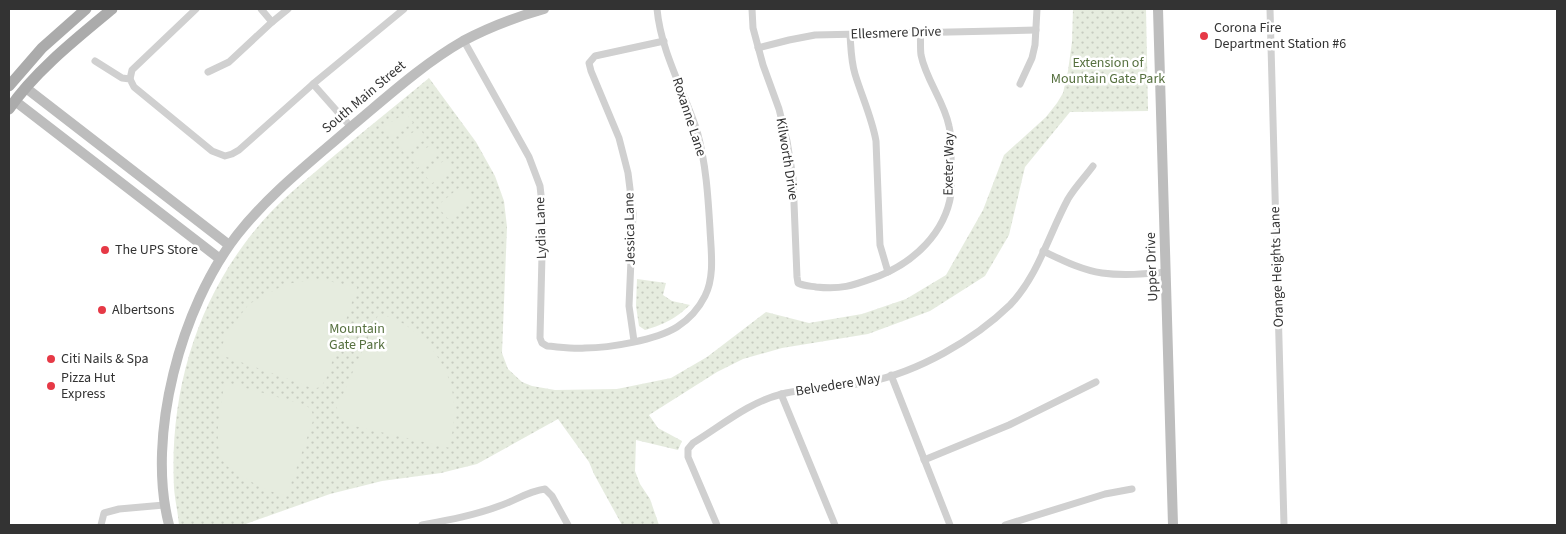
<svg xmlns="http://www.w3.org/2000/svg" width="1566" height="534" font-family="'Source Sans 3',sans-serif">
	<defs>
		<pattern id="park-dots" width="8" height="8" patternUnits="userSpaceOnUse" patternTransform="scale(1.25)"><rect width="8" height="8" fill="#e6ecdf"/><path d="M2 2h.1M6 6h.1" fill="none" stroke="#c6cbc0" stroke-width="1.8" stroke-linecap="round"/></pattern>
	</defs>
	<rect width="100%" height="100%" fill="#fff"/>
	<g fill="url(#park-dots)">
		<path d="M1073,9H1146L1148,111L1070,112L1025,167L1009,235L985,276L930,311L868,334L782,348L743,359L717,372L649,415L658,428L682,441L678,450L636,440L635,471L640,484L650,499L659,525H622L594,474L589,462L558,419L477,464L441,473L382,481L330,494L243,525H179C178,513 175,500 174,488C169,386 200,288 270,213C290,192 313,174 335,155C366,129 398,104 429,78L476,142L495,176L504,201L507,227L502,353L508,369L522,382L532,386L555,390L617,389L671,378L707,357L766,312L809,323L862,314L906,299L946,275L983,210L1004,155L1046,117L1057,103L1063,93L1068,71L1072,42Z"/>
		<path d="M637,279L666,283L663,295L672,301L690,305C675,319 665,324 645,330L639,326L636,306Z"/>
	</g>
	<g fill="#e6ecdf">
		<polygon points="406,113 413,123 390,137 383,127"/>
		<polygon points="420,128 426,139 404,153 397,142"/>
		<polygon points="433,144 440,154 417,168 411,157"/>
		<polygon points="447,159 453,170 431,184 424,173"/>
		<polygon points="461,186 472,199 448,219 437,206"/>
		<polygon points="318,279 357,287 327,377 321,387 312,389 305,385 218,354 229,330 249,304 286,284"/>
		<path d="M379,313C388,317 399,320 407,326C437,347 457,380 454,417C454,427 451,437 450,448L350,425L341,418L336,406L343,394Z"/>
		<path d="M225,382L305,405L311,409L314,418L287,495C274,494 262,488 250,481C243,477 234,472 227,466C210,450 221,403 225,382Z"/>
	</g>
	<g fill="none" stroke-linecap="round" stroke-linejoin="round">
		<g stroke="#d0d0d0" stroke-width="7">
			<polyline points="261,9 272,22"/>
			<path d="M752,9L753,28L763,65L779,109L787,141L793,178L797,277L798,283C804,286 810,286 816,287C843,290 854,285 879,276C914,262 945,233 951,194C952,184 951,173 951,164C951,151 952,138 949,126C944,101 926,80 921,55C920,48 921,39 920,32"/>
			<polyline points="1270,9 1284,525"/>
			<path d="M850,35C851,48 851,61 855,74C862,97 872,118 876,141L880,245L888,272"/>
			<path d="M464,41L529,157L540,186L543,213L540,338L542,343L547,346C560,347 573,349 585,348C610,348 656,340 677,327C688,320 699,308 705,296C715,276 711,251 710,229C708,196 706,163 697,131C684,91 661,52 657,9"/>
			<polyline points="758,48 789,40 815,35 1036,30"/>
			<polyline points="95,61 122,78 130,79 134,87 212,151 225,156 232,154 239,150 313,84 404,9"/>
			<polyline points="208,72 229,62 272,22 288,9"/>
			<polyline points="130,79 132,70 196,9"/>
			<polyline points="313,84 351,127"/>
			<polyline points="1020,84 1032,58 1035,45 1037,9"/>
			<path d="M1043,251C1062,260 1081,270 1102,273C1123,276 1145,274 1166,272"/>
			<polyline points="634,341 629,306 633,213 628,173 619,138 591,71 589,63 595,56 664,41"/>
			<polyline points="891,375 950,525"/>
			<polyline points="781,394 835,525"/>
			<polyline points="924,460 1009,425 1096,382"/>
			<polyline points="101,525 104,513 119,509 164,505"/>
			<path d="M422,525C449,520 476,515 502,505C516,500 529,491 545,489L552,496L568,525"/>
			<path d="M717,525L688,457V449L693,443C721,426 749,402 782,394C810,387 840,388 868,382C918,372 974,340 1010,305C1038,276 1049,234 1068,199C1075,187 1085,177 1093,166"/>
			<polyline points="1005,525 1105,494 1132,489"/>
		</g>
		<g stroke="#bdbdbd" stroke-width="10">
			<polyline points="1158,9 1173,525"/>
			<polyline points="26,88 229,245"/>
			<polyline points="15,101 220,259"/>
			<path d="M169,525C146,436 181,307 237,235C270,193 312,161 352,126C388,96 423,64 463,41C489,27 516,17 544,9"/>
		</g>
		<g stroke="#ababab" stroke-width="11">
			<polyline points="9,86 42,48 86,9"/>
			<path d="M9,109C34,72 77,38 112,9"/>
		</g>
	</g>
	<g fill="#e63946" stroke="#fff" stroke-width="2">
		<circle cx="1204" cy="36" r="5"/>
		<circle cx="105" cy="250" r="5"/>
		<circle cx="102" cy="310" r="5"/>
		<circle cx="51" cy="359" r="5"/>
		<circle cx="51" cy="386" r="5"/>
	</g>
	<g text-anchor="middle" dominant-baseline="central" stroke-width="5" stroke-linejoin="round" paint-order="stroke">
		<g font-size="14" fill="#333" stroke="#fff" text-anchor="start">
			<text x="1214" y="28">Corona Fire<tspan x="1214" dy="16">Department Station #6</tspan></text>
			<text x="115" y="250">The UPS Store</text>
			<text x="112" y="310">Albertsons</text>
			<text x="61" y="359">Citi Nails &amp; Spa</text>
			<text x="61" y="378">Pizza Hut<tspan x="61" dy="16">Express</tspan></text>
		</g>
		<g font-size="14" fill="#333" stroke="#fff">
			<text transform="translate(896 33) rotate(-2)">Ellesmere Drive</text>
			<text transform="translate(364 97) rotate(-40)">South Main Street</text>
			<text transform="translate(689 117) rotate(72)">Roxanne Lane</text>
			<text transform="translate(787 159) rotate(81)">Kilworth Drive</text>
			<text transform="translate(949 164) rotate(-89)">Exeter Way</text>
			<text transform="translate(541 228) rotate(-92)">Lydia Lane</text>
			<text transform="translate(630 229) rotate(-91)">Jessica Lane</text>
			<text transform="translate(1152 267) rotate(-92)">Upper Drive</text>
			<text transform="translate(1277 267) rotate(-92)">Orange Heights Lane</text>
			<text transform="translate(838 385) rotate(-9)">Belvedere Way</text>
		</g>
		<g font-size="14" fill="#56703f" stroke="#fff">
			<text x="1108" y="63">Extension of<tspan x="1108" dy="16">Mountain Gate Park</tspan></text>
			<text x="357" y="329">Mountain<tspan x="357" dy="16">Gate Park</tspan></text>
		</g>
	</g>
	<rect width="1566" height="534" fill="none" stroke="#333333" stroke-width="20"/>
</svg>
